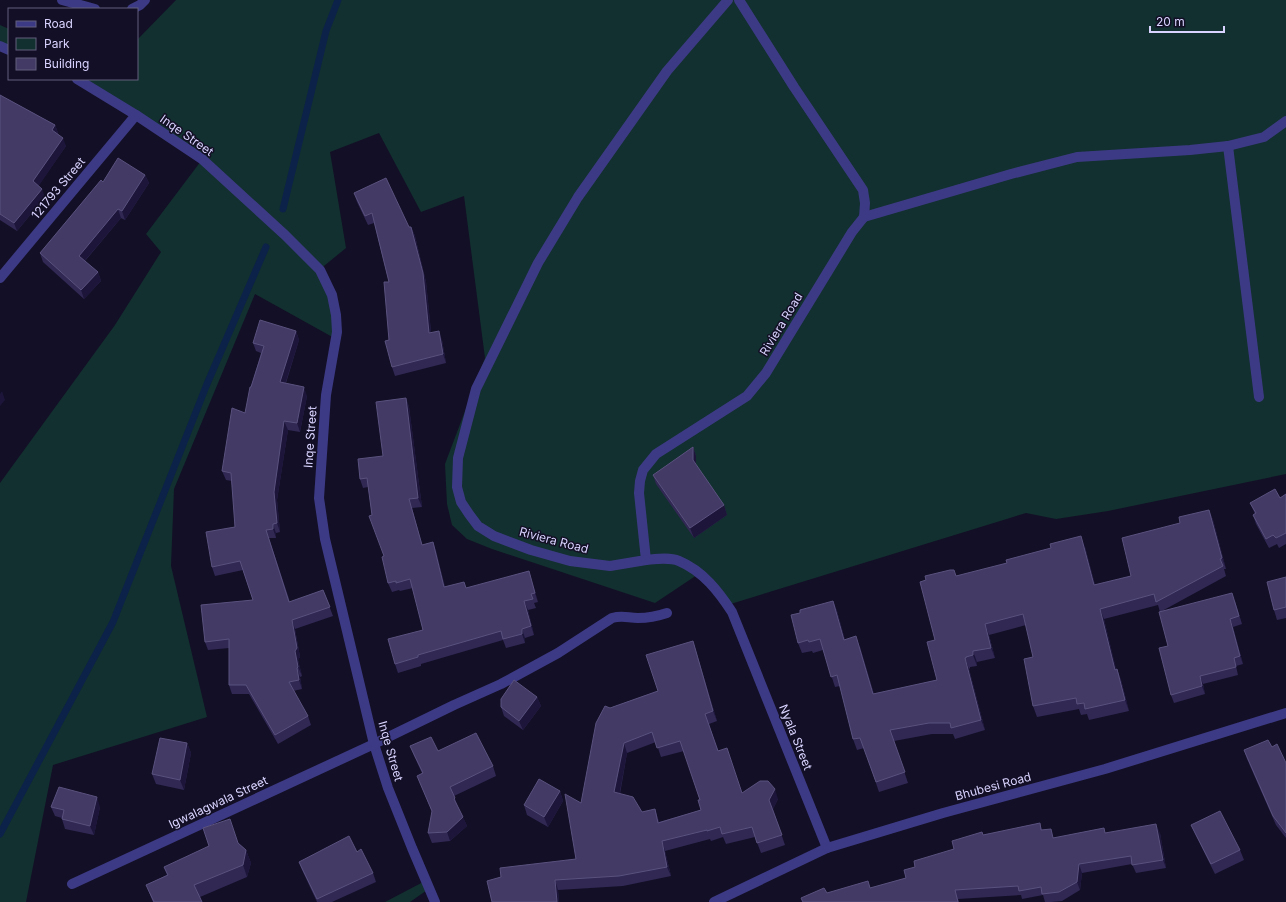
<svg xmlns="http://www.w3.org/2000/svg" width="1286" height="902" font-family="Inter,sans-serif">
	<rect width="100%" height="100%" fill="#130f26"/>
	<g fill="#12302f">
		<polygon points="176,0 1286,0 1286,474 1108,511 1056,519 1026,513 724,606 697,575 655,603 492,549 467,539 452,525 447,504 445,464 485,358 464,196 421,212 379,133 330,152 346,248 319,270 331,296 336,339 255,294 174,489 171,566 207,717 53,765 26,902 0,902 0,483 115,325 161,252 146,234 201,161 75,79 137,79 137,40"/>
		<polygon points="0,25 9,29 9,50 0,46"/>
		<polygon points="427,880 430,888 410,902 385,902"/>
	</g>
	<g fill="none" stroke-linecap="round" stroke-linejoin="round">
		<g stroke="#0c2248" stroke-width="7">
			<polyline points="283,209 326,31 338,0"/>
			<polyline points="0,834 113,622 207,384 266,247"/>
		</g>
		<g stroke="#3d3a85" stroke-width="10">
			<polyline points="62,0 95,9"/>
			<polyline points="728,0 667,71 578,197 538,263 476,389 458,458 457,487 461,502 469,514 478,526 494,536 531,550 570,561 610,566 646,560 639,493 640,481 643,470 656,454 747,396 766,373 852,232 864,217 865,203 863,190 794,87 739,0"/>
			<polyline points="132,9 140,5 145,0"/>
			<polyline points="0,46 9,50"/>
			<polyline points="77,79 136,115 202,159 285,235 320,270 332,295 336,315 337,332 326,395 319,498 325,539 374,744 388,788 412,848 435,902"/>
			<polyline points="1228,146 1259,397"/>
			<polyline points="864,217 1011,174 1077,157 1190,150 1228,146 1264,137 1286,121"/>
			<polyline points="0,278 136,115"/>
			<path d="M646,560C657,559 669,557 679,561C703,571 719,592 732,612L827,848"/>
			<path d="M72,884L374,744L454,705L501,684L558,653L612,618C623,615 628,618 638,618C648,618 658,616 667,613"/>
			<polyline points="714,902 827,848 943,813 1105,769 1286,713"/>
		</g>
	</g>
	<g fill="#312854" fill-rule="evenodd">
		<polygon points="0,95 55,125 58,133 57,134 66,146 38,186 45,197 17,231 0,220"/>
		<polygon points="145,175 149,183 125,220 121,218 85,261 98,272 101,281 84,299 43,262 40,253 103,182"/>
		<polygon points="354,193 409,227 411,227 415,236 426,282 431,332 442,340 446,363 395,376 392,367 389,340 389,282 374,223 368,225 357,202"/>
		<polygon points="296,331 299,340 286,383 307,396 300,432 288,430 277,500 280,532 276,533 276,538 269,538 290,602 323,590 333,616 295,629 300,657 298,660 302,676 300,677 302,689 293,691 308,716 311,725 278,744 249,694 232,694 229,685 229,648 208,650 205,642 253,600 243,570 215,576 212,567 235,527 232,481 226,480 222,471 245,413 251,387 261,353 256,351 253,343"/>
		<polygon points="406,398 409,407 422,507 412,508 422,545 433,542 436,551 445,587 467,588 529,571 538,602 534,603 536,608 528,610 534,635 525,638 525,643 506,648 503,640 421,664 421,666 398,673 395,664 423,630 413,588 400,591 399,590 392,592 388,583 384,556 372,515 368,487 363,488 360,479 383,456"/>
		<polygon points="693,447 696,456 696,465 724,505 727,515 694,538 656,484 653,475"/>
		<polygon points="1286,494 1286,544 1279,548 1277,544 1269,548 1256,524 1253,515 1255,514 1250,503 1280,498"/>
		<polygon points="1209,510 1213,520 1226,569 1224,569 1226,576 1162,611 1235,601 1242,624 1233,627 1243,664 1236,666 1238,675 1203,684 1205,694 1174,703 1171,695 1168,646 1160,612 1158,605 1104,619 1116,670 1117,669 1121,680 1129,711 1089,720 1087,714 1081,715 1079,709 1037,717 1033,706 1033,657 1026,625 989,635 995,658 977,662 977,666 970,667 970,668 969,669 985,730 955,739 953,734 932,734 894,741 908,783 879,792 864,748 857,750 853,739 840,686 835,687 823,650 813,653 812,651 802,653 798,643 800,613 833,601 837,611 845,640 860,647 874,694 937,680 935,640 956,576 1085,547 1095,585 1131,576 1180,523"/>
		<polygon points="1286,577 1286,618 1277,620 1274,610"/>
		<path d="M693,641L717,721L709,724L718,751L742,793L778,799L773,809L785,845L761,853L755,837L726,844L723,837L711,841L710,839L665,851L671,876L623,886L558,890L559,902H492L576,859L581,803L610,708L658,691ZM656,742L661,757L684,751L700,800L701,810L659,822L655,809L642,812L620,794L627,753Z"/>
		<polygon points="537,697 541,706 523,730 504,716 501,707"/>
		<polygon points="187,743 191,753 184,790 156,784 152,774"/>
		<polygon points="410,746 438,751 493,766 496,776 454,796 458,807 467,826 450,841 432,843 428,833 432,812 417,776 422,773 414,756"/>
		<polygon points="1272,747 1286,763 1286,838 1276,825 1247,759 1244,750"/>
		<polygon points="560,791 563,801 548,827 527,815 524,805"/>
		<polygon points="51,807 100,807 94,835 65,829 62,819 62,818 55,816"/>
		<polygon points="1040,823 1042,830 1054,838 1104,828 1105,833 1160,833 1166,868 1136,873 1132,864 1082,873 1080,890 1062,901 1051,902 1045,902 1043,895 1022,899 1021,895 958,899 959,902 802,902 801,898 827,893 871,888 906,878 915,867 983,835"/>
		<polygon points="1191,825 1240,850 1244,860 1215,874 1195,834"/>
		<polygon points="238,843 246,850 251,863 247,877 200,897 202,902 153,902 146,885 167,875 164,867"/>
		<polygon points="357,852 373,873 376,882 332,902 317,902 302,870 299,862"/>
	</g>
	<g fill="#1d163a">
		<polygon points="55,125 58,133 54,138 52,130"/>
		<polygon points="63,138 66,146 36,190 33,181"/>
		<polygon points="145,175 149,183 125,220 122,211"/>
		<polygon points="42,189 45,197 17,231 14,223"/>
		<polygon points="118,209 121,218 82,264 79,256"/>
		<polygon points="411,227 415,236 426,282 432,342 429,333"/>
		<polygon points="98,272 101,281 84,299 81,290"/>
		<polygon points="296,331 299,340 283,391 280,382"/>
		<polygon points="439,331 442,340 446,363 443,354"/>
		<polygon points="304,387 307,396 300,432 297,423"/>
		<polygon points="2,391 5,400 0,406 0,394"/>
		<polygon points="406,398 409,407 422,507 418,498"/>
		<polygon points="284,421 288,430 277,500 280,532 277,523 274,492"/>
		<polygon points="693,447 696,456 696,470 693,460"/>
		<polygon points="409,499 412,508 425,554 422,545"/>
		<polygon points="724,505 727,515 694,538 690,528"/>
		<polygon points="1209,510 1213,520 1226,569 1222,558"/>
		<polygon points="273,524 276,533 276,538 273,529"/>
		<polygon points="1081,536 1085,547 1098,596 1094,585"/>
		<polygon points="433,542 436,551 447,596 444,587"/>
		<polygon points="529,571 532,580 538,602 535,593"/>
		<polygon points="524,601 528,610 534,635 531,626"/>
		<polygon points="833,601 837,611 848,651 844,640"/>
		<polygon points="1100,609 1104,619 1119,680 1115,670"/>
		<polygon points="1230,619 1233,627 1243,664 1240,656"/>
		<polygon points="292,620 295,629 300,657 298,660 302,676 298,667 295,651"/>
		<polygon points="985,624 989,635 995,658 991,648"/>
		<polygon points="522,629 525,638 525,643 522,634"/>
		<polygon points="856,636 860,647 877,705 873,694"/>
		<polygon points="693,641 717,721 713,711"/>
		<polygon points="973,651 977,662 977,666 973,655"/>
		<polygon points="965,658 969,669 985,730 981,720"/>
		<polygon points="297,668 300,677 302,689 299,680"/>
		<polygon points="1117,669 1121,680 1129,711 1125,700"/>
		<polygon points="1200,676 1203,684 1205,694 1202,686"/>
		<polygon points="537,697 541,706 523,730 519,721"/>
		<polygon points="187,743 191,753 184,790 180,780"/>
		<polygon points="624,743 627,753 618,802 614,792"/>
		<polygon points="775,789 778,799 773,809 785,845 769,800"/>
		<polygon points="560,791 563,801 548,827 544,817"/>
		<polygon points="97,797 100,807 94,835 90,826"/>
		<polygon points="655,809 658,819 661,832 658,823"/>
		<polygon points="463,817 467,826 450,841 447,832"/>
		<polygon points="1156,824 1160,833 1166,868 1163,860"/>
		<polygon points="662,841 665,851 671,876 667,867"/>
		<polygon points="246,850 251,863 247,877 243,865"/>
		<polygon points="1079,864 1082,873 1080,890 1077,882"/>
		<polygon points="555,880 558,890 559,902 557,902"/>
	</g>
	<g fill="#433a66" stroke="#5a527e" fill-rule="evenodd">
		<polygon points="0,95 55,125 52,130 63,138 33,181 42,189 14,223 0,214"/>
		<polygon points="118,158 145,175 122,211 118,209 79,256 98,272 81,290 40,253 101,180 103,182"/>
		<polygon points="386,178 409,227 411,227 423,273 429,333 439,331 443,354 392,367 385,341 389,340 384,282 389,282 372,213 365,216 354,193"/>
		<polygon points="260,320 296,331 280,382 304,387 297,423 284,421 274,492 277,523 273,524 273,529 266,530 289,602 323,590 330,607 292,620 297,648 295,651 298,667 297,668 299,680 289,682 308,716 275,735 246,685 229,685 229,639 205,642 201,605 253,600 240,561 212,567 206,532 235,527 231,473 222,471 232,408 245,413 250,387 251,387 264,346 253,343"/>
		<polygon points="406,398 418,498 409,499 422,545 433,542 444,587 464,582 466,588 529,571 535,593 531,594 533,599 524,601 531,626 522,629 522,634 503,639 501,631 418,655 418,657 395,664 388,639 423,630 410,579 396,583 396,581 388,583 382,557 384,556 369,516 372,515 367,478 360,479 358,459 383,456 376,402"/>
		<polygon points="693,447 693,460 724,505 690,528 653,475"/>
		<polygon points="1275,489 1280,498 1286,494 1286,533 1276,538 1273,535 1266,539 1253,515 1256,513 1250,503"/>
		<polygon points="1209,510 1222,558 1220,559 1223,566 1156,602 1154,594 1100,609 1115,670 1117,669 1125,700 1085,709 1084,703 1077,704 1076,698 1033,706 1024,659 1033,657 1023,614 985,624 991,648 973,651 973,655 966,657 966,658 965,658 981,720 951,728 950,723 929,723 890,730 905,772 876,782 860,738 853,739 837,675 831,677 820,639 809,642 808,640 798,643 791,615 800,613 800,610 833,601 844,640 856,636 873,694 937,680 927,642 935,640 920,582 926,580 925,576 950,570 954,570 956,576 1007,563 1006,560 1051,548 1050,544 1081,536 1094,585 1131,576 1122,538 1180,523 1179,517"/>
		<polygon points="1286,577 1286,607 1274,610 1267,582"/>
		<polygon points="1232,593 1239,616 1230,619 1240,656 1234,658 1236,667 1200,676 1202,686 1171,695 1159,648 1168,646 1159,612"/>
		<path d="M693,641L713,711L705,714L718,751L727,748L742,793L760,781H768L775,789L769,800L782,835L757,843L752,827L722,834L720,827L707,831V830L662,841L667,867L619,876L555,880L557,902H492L487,881L501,877L500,868L576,859L565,794L581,803L596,723L605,706L610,708L658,691L646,655ZM652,732L657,748L680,741L700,800H698L701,810L658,823L655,809L642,812L633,797L614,792L624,743Z"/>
		<polygon points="514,680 537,697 519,721 501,707 501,699"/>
		<polygon points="476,733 493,766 450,787 455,798 454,799 463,817 447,832 428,833 432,811 417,776 423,773 410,746 431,737 438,751"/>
		<polygon points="160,738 187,743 180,780 152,774"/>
		<polygon points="1268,740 1272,747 1277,744 1286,763 1286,833 1273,816 1244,750"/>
		<polygon points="539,779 560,791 544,817 524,805"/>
		<polygon points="59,787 97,797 90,826 62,819 64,810 51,807"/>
		<polygon points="1220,811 1240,850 1211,864 1191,825"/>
		<polygon points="230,819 238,843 246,850 243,865 194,885 202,902 154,902 146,885 168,875 164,867 209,846 203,828"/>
		<polygon points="1040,823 1041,830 1051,829 1053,838 1104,828 1105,833 1156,824 1163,860 1132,865 1131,856 1079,864 1077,882 1059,892 1042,894 1041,887 1019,891 1018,886 955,890 958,902 803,902 801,898 824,888 827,893 868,881 870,888 906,878 904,870 915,867 914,861 954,849 952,841 982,832 983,835"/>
		<polygon points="349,836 357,852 361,849 373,873 317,899 299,862"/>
	</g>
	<g text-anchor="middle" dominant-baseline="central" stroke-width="3" stroke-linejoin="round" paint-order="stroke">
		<g font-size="12" fill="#d9d4ff" stroke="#130f26">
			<text transform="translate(187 135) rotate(35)">Inqe Street</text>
			<text transform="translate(58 188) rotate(-50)">121793 Street</text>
			<text transform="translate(781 324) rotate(-59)">Riviera Road</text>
			<text transform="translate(310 437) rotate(-86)">Inqe Street</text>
			<text transform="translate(554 540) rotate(15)">Riviera Road</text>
			<text transform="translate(796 737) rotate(68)">Nyala Street</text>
			<text transform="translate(391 751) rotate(74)">Inqe Street</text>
			<text transform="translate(993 786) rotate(-15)">Bhubesi Road</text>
			<text transform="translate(218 802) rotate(-25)">Igwalagwala Street</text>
		</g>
	</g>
	<rect x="8" y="8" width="130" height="72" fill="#130f26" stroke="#625e7d"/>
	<rect x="16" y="21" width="20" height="6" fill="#3d3a85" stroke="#625e7d"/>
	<text x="44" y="28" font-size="12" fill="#d9d4ff">Road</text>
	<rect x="16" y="38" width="20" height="12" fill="#12302f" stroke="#625e7d"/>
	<text x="44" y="48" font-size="12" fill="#d9d4ff">Park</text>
	<rect x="16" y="58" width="20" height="12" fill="#433a66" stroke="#625e7d"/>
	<text x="44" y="68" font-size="12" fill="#d9d4ff">Building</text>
	<path d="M1150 26v6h74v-6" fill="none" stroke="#d9d4ff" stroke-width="2"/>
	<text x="1156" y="26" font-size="12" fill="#d9d4ff" stroke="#130f26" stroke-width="3" paint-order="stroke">20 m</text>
</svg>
